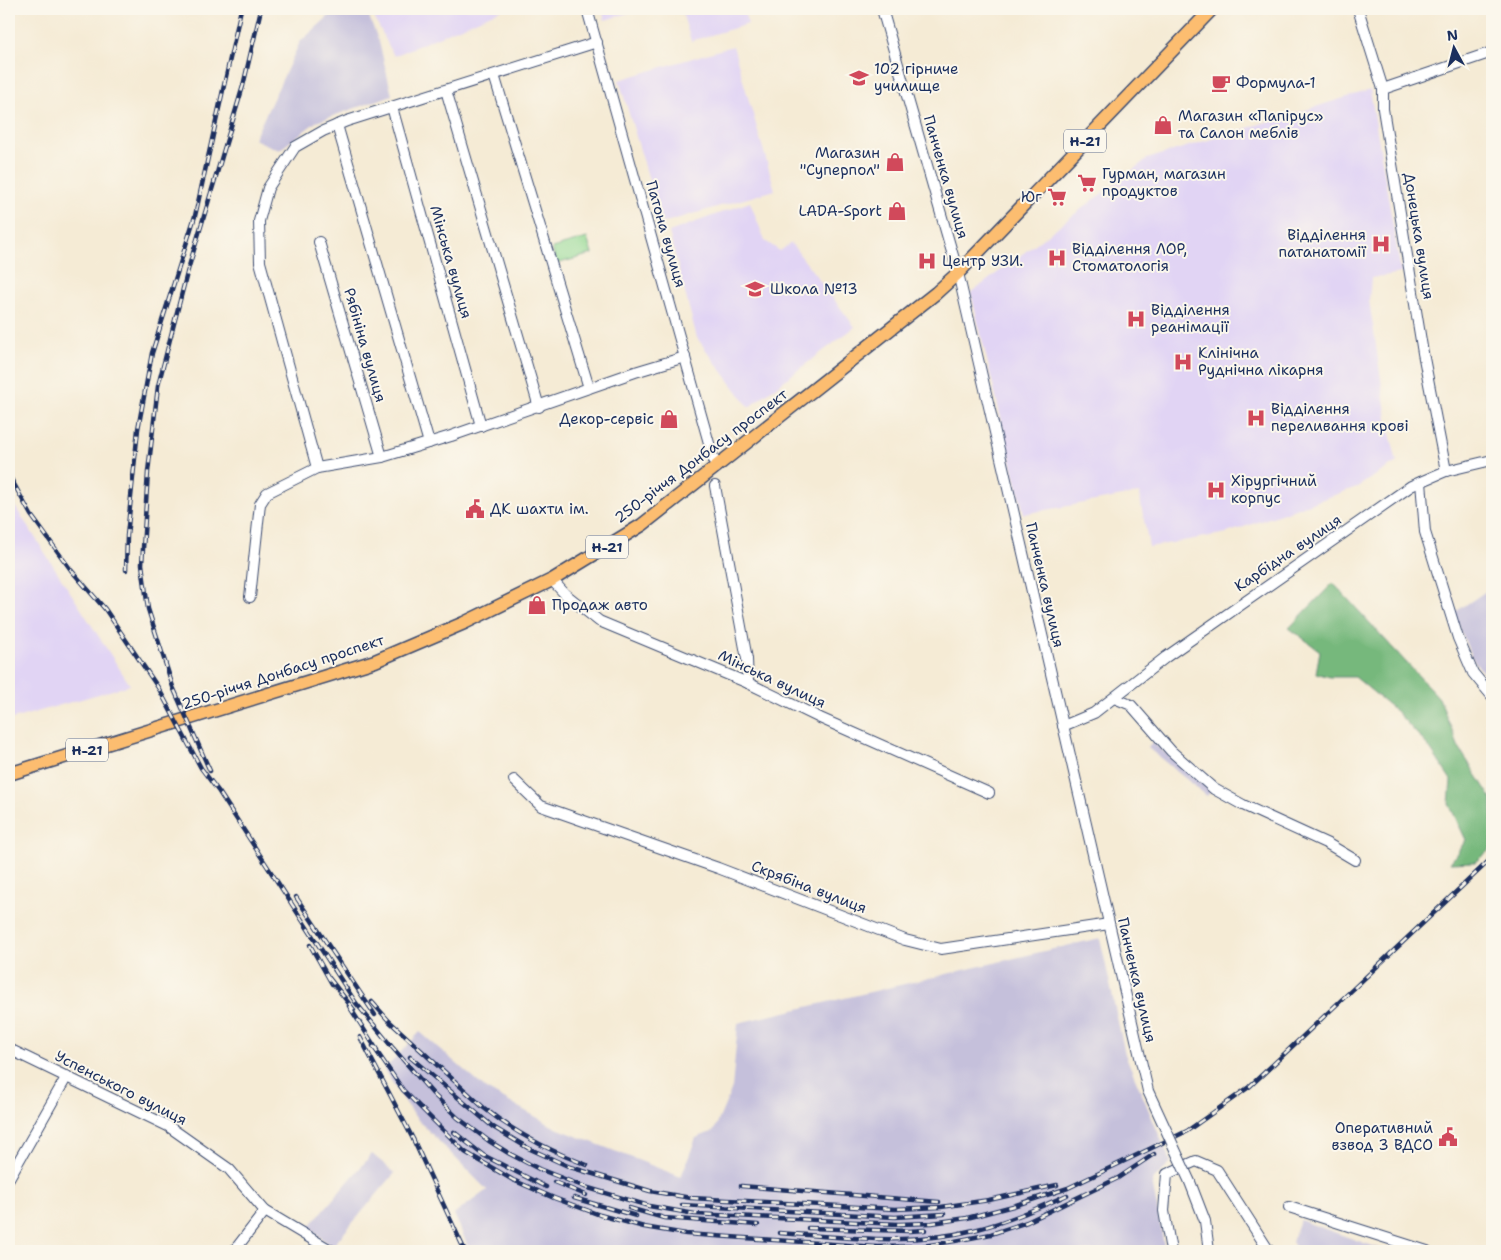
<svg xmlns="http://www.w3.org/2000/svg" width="1501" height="1260" font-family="'Shantell Sans',sans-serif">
	<rect width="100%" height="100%" fill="#fbf7ec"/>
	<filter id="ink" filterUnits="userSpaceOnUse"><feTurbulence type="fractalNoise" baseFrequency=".02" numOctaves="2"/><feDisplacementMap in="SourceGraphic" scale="10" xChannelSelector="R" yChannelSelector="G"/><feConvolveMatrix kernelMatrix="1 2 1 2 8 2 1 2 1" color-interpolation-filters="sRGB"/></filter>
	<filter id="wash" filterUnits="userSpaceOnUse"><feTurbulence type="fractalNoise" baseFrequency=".0096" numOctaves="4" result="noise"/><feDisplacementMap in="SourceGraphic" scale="20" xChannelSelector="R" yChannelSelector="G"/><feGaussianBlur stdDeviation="1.12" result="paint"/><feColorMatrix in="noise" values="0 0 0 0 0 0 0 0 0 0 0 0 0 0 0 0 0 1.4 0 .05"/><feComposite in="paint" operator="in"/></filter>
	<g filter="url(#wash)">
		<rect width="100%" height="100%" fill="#f5ebd5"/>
		<g fill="#e1d4f4">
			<polygon points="370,9 503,9 394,56"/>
			<polygon points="602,9 642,9 605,20"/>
			<polygon points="681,9 743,9 748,24 691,41"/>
			<polygon points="733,46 775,190 662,223 619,80"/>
			<polygon points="1370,90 1401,273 1371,278 1369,300 1388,425 1397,462 1357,487 1227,533 1149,547 1139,493 1024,514 971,293 1147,159"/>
			<polygon points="750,202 765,241 780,251 791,243 855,327 749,407 697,338 669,232"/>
			<polygon points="9,497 130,685 9,720"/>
		</g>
		<g fill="#c5c0db">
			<polygon points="337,9 366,9 379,42 392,95 316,122 279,150 254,139 300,42"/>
			<polygon points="1489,589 1492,593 1492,685 1471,656 1454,613"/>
			<polygon points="1152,742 1211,791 1207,796 1148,748"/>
			<polygon points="1100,938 1125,1054 1171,1163 1152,1181 1165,1251 470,1251 454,1214 487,1190 416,1118 384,1070 420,1032 486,1089 556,1128 681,1177 696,1138 714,1131 732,1088 738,1023"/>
			<polygon points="372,1154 395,1173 332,1247 309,1227"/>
			<polygon points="1300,1220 1367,1244 1387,1251 1298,1251 1292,1242"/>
		</g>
		<polygon fill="#93d892" stroke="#578478" points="587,238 592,254 556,264 552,248"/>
		<polygon fill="#76b87c" stroke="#48746d" points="1333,583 1439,698 1459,748 1492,799 1492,848 1475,862 1450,863 1466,840 1449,804 1451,780 1429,747 1396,711 1355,677 1330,677 1316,673 1320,651 1289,628"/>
	</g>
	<g filter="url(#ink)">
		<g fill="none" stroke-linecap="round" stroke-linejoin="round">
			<g stroke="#3c4b70" stroke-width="12">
				<g id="minor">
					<polyline points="587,9 716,468"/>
					<polyline points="882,9 958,273 1148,1091"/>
					<polyline points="1358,9 1383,89 1383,109 1423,353 1446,471"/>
					<polyline points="494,75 589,388"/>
					<polyline points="1383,89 1492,52"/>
					<polyline points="446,90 539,407"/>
					<polyline points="392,107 481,426"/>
					<polyline points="337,125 429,443"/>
					<polyline points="319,242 382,457"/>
					<polyline points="317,468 382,457 451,436 635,372 685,357"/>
					<polyline points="1421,482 1425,532 1458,638 1473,673 1492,696"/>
					<polyline points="715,486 747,659 748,683"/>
					<polyline points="552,580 565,594 599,621 748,683 820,718 989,793"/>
					<polyline points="250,597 260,504 267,493 317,468 260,262 259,221 268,188 295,147 323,131 347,121 597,42"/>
					<polyline points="1114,698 1131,705 1171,751 1214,789 1243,805 1328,844 1355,860"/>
					<polyline points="1063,726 1094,713 1166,657 1411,486 1446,471 1492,460"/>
					<polyline points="514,780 541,806 718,868 905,940 941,949 1109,924"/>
					<polyline points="9,1049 168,1126 229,1169 265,1211 332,1251"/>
					<polyline points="9,1178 67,1076"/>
					<polyline points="1190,1182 1205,1221 1209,1251"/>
					<polyline points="1289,1207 1427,1251"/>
					<polyline points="234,1251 265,1211"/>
					<polyline points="1171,1251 1164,1211 1167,1174 1196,1161 1217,1170 1269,1251"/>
				</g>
			</g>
			<g stroke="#3c4b70" stroke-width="15">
				<polyline id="major" points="9,774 375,661 464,623 552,580 642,525 936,293 958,273 1212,9"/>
			</g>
			<use href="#minor" stroke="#fff" stroke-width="10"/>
			<use href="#major" stroke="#fcbd6f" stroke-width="12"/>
			<g stroke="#1b2f5e" stroke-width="4.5">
				<g id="rail">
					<polyline points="9,475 31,515 71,570 105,609 159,689 201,768 219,792 356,1003 392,1047 433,1094 458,1118 489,1141 510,1154 539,1169 585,1187 649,1206 695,1214 898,1224 932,1223 967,1218 1013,1206 1068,1188 1187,1131 1249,1087 1264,1073 1492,858"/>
					<polyline points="126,570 127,536 138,429 152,353 195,216 241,9"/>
					<polyline points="210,771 173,687 148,609 142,564 148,472 158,386 187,273 243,86 261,9"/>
					<polyline points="296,897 375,1015"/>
					<polyline points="310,945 332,984"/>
					<polyline points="329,978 354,1010"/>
					<path d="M372,1002L389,1021L484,1108C515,1133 550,1151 587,1165"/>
					<polyline points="349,1006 377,1050"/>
					<polyline points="360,1037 413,1139 465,1251"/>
					<polyline points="373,1046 403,1090 465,1152 513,1180 554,1198 600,1215 644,1227 686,1234 877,1247 923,1246 955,1241 991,1234 1027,1222 1118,1178 1154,1154"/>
					<polyline points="410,1057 493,1127 528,1148 570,1167 650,1191 691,1198 895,1209 941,1207 989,1200 1057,1185"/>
					<polyline points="454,1132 483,1155 546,1187"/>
					<polyline points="554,1182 586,1195"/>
					<polyline points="741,1186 939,1202"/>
					<polyline points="574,1198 636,1216"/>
					<polyline points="682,1205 895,1217 944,1214"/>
					<polyline points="629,1208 664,1218 758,1225"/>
					<polyline points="808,1228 909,1231 925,1230"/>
					<path d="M779,1233C844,1237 911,1246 974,1230C1007,1222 1036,1209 1067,1195"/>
				</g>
			</g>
			<use href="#rail" stroke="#fbf7ec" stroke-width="2.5" stroke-dasharray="8" stroke-linecap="butt"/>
			<g stroke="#3c4b70" stroke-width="12" stroke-linecap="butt">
				<polyline id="minor-bridge" points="1148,1091 1190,1182"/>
			</g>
			<use href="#minor-bridge" stroke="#fff" stroke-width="10"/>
		</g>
	</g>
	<defs>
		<g id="university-bare" transform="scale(1.5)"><path d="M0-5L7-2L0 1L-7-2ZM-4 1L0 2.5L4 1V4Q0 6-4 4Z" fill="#d1495b" stroke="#fbf7ec" stroke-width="2.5" paint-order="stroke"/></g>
		<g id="cafe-bare" transform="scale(1.5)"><path d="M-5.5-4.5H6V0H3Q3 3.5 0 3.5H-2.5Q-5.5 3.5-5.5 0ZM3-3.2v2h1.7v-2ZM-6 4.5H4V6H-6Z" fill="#d1495b" stroke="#fbf7ec" stroke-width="2.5" paint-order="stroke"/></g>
		<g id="shop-bare" transform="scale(1.5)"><path d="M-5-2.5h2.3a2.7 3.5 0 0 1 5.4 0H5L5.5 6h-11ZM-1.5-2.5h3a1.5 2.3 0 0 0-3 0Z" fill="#d1495b" stroke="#fbf7ec" stroke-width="2.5" paint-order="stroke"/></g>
		<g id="supermarket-bare" transform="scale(1.5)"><path d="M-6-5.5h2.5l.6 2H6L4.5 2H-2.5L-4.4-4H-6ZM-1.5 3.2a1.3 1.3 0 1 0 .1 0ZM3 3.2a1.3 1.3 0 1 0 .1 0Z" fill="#d1495b" stroke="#fbf7ec" stroke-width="2.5" paint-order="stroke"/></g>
		<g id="hospital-bare" transform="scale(1.5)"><path d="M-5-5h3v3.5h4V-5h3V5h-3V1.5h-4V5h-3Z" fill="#d1495b" stroke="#fbf7ec" stroke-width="2.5" paint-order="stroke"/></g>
		<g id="school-bare" transform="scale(1.5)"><path d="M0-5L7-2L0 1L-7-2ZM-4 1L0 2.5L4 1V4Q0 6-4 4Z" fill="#d1495b" stroke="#fbf7ec" stroke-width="2.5" paint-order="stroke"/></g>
		<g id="civic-bare" transform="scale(1.5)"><path d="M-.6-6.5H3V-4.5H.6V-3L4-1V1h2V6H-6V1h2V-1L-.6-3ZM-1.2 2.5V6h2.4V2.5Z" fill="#d1495b" stroke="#fbf7ec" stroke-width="2.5" paint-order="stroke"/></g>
	</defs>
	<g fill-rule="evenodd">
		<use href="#university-bare" x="859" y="78"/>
		<use href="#cafe-bare" x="1221" y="83"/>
		<use href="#shop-bare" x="1163" y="125"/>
		<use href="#shop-bare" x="895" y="162"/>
		<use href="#supermarket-bare" x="1087" y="183"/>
		<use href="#supermarket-bare" x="1057" y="197"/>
		<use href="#shop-bare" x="897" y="211"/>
		<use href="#hospital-bare" x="1381" y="244"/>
		<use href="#hospital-bare" x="1057" y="258"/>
		<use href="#hospital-bare" x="927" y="261"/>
		<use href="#school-bare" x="755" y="289"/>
		<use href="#hospital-bare" x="1136" y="319"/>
		<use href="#hospital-bare" x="1183" y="362"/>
		<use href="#hospital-bare" x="1256" y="418"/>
		<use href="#shop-bare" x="669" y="419"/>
		<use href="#hospital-bare" x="1216" y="490"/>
		<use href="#civic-bare" x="475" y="509"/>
		<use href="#shop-bare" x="537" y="605"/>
		<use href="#civic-bare" x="1448" y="1137"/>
	</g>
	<g text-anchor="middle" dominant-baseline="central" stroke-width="4" stroke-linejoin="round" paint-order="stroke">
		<g fill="#fbf7ec" stroke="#5e6b89" stroke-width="1">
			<rect x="1064" y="129.5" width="42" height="23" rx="4"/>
			<rect x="586" y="535.5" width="42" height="23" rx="4"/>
			<rect x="66" y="738.5" width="42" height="23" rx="4"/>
		</g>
		<g font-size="14" font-weight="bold" fill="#1b2f5e">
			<text x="1085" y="141">Н-21</text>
			<text x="607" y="547">Н-21</text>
			<text x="87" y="750">Н-21</text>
		</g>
		<g font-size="15" fill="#1b2f5e" stroke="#fbf7ec" text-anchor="start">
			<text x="874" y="69">102 гірниче<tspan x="874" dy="17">училище</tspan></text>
			<text x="1236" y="83">Формула-1</text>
			<text x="1178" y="116">Магазин «Папірус»<tspan x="1178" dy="17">та Салон меблів</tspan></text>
			<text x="880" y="153" text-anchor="end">Магазин<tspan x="880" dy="17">"Суперпол"</tspan></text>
			<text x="1102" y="174">Гурман, магазин<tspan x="1102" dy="17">продуктов</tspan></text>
			<text x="1042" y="197" text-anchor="end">Юг</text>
			<text x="882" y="211" text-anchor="end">LADA-Sport</text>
			<text x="1366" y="235" text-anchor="end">Відділення<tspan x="1366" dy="17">патанатомії</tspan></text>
			<text x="1072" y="249">Відділення ЛОР,<tspan x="1072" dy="17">Стоматологія</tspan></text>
			<text x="942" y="261">Центр УЗИ.</text>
			<text x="770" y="289">Школа №13</text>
			<text x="1151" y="310">Відділення<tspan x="1151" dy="17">реанімації</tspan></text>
			<text x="1198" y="353">Клінічна<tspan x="1198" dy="17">Руднічна лікарня</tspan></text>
			<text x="1271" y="409">Відділення<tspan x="1271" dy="17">переливання крові</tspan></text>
			<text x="654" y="419" text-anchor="end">Декор-сервіс</text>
			<text x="1231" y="481">Хірургічний<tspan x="1231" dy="17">корпус</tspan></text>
			<text x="490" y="509">ДК шахти ім.</text>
			<text x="552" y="605">Продаж авто</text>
			<text x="1433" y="1128" text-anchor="end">Оперативний<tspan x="1433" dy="17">взвод 3 ВДСО</tspan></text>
		</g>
		<g font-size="15" fill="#1b2f5e" stroke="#fbf7ec">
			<text transform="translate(946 177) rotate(74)">Панченка вулиця</text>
			<text transform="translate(666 234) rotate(74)">Патона вулиця</text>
			<text transform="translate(1419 236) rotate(81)">Донецька вулиця</text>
			<text transform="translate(451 262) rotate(74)">Мінська вулиця</text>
			<text transform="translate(365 345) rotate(74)">Рябініна вулиця</text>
			<text transform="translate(701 456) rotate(-37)">250-річчя Донбасу проспект</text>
			<text transform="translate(1288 553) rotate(-34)">Карбідна вулиця</text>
			<text transform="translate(1045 585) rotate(77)">Панченка вулиця</text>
			<text transform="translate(283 672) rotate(-18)">250-річчя Донбасу проспект</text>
			<text transform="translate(772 679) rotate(25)">Мінська вулиця</text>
			<text transform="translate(809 887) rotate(21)">Скрябіна вулиця</text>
			<text transform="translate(1137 980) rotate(77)">Панченка вулиця</text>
			<text transform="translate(121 1088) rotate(27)">Успенського вулиця</text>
		</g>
	</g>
	<rect width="1501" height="1260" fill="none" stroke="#fbf7ec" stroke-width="30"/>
	<g transform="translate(1454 48) rotate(353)" stroke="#fbf7ec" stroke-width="4" paint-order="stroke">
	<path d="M0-4L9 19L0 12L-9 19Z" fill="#1b2f5e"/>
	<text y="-8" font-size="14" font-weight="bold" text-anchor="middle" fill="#1b2f5e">N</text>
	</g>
</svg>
